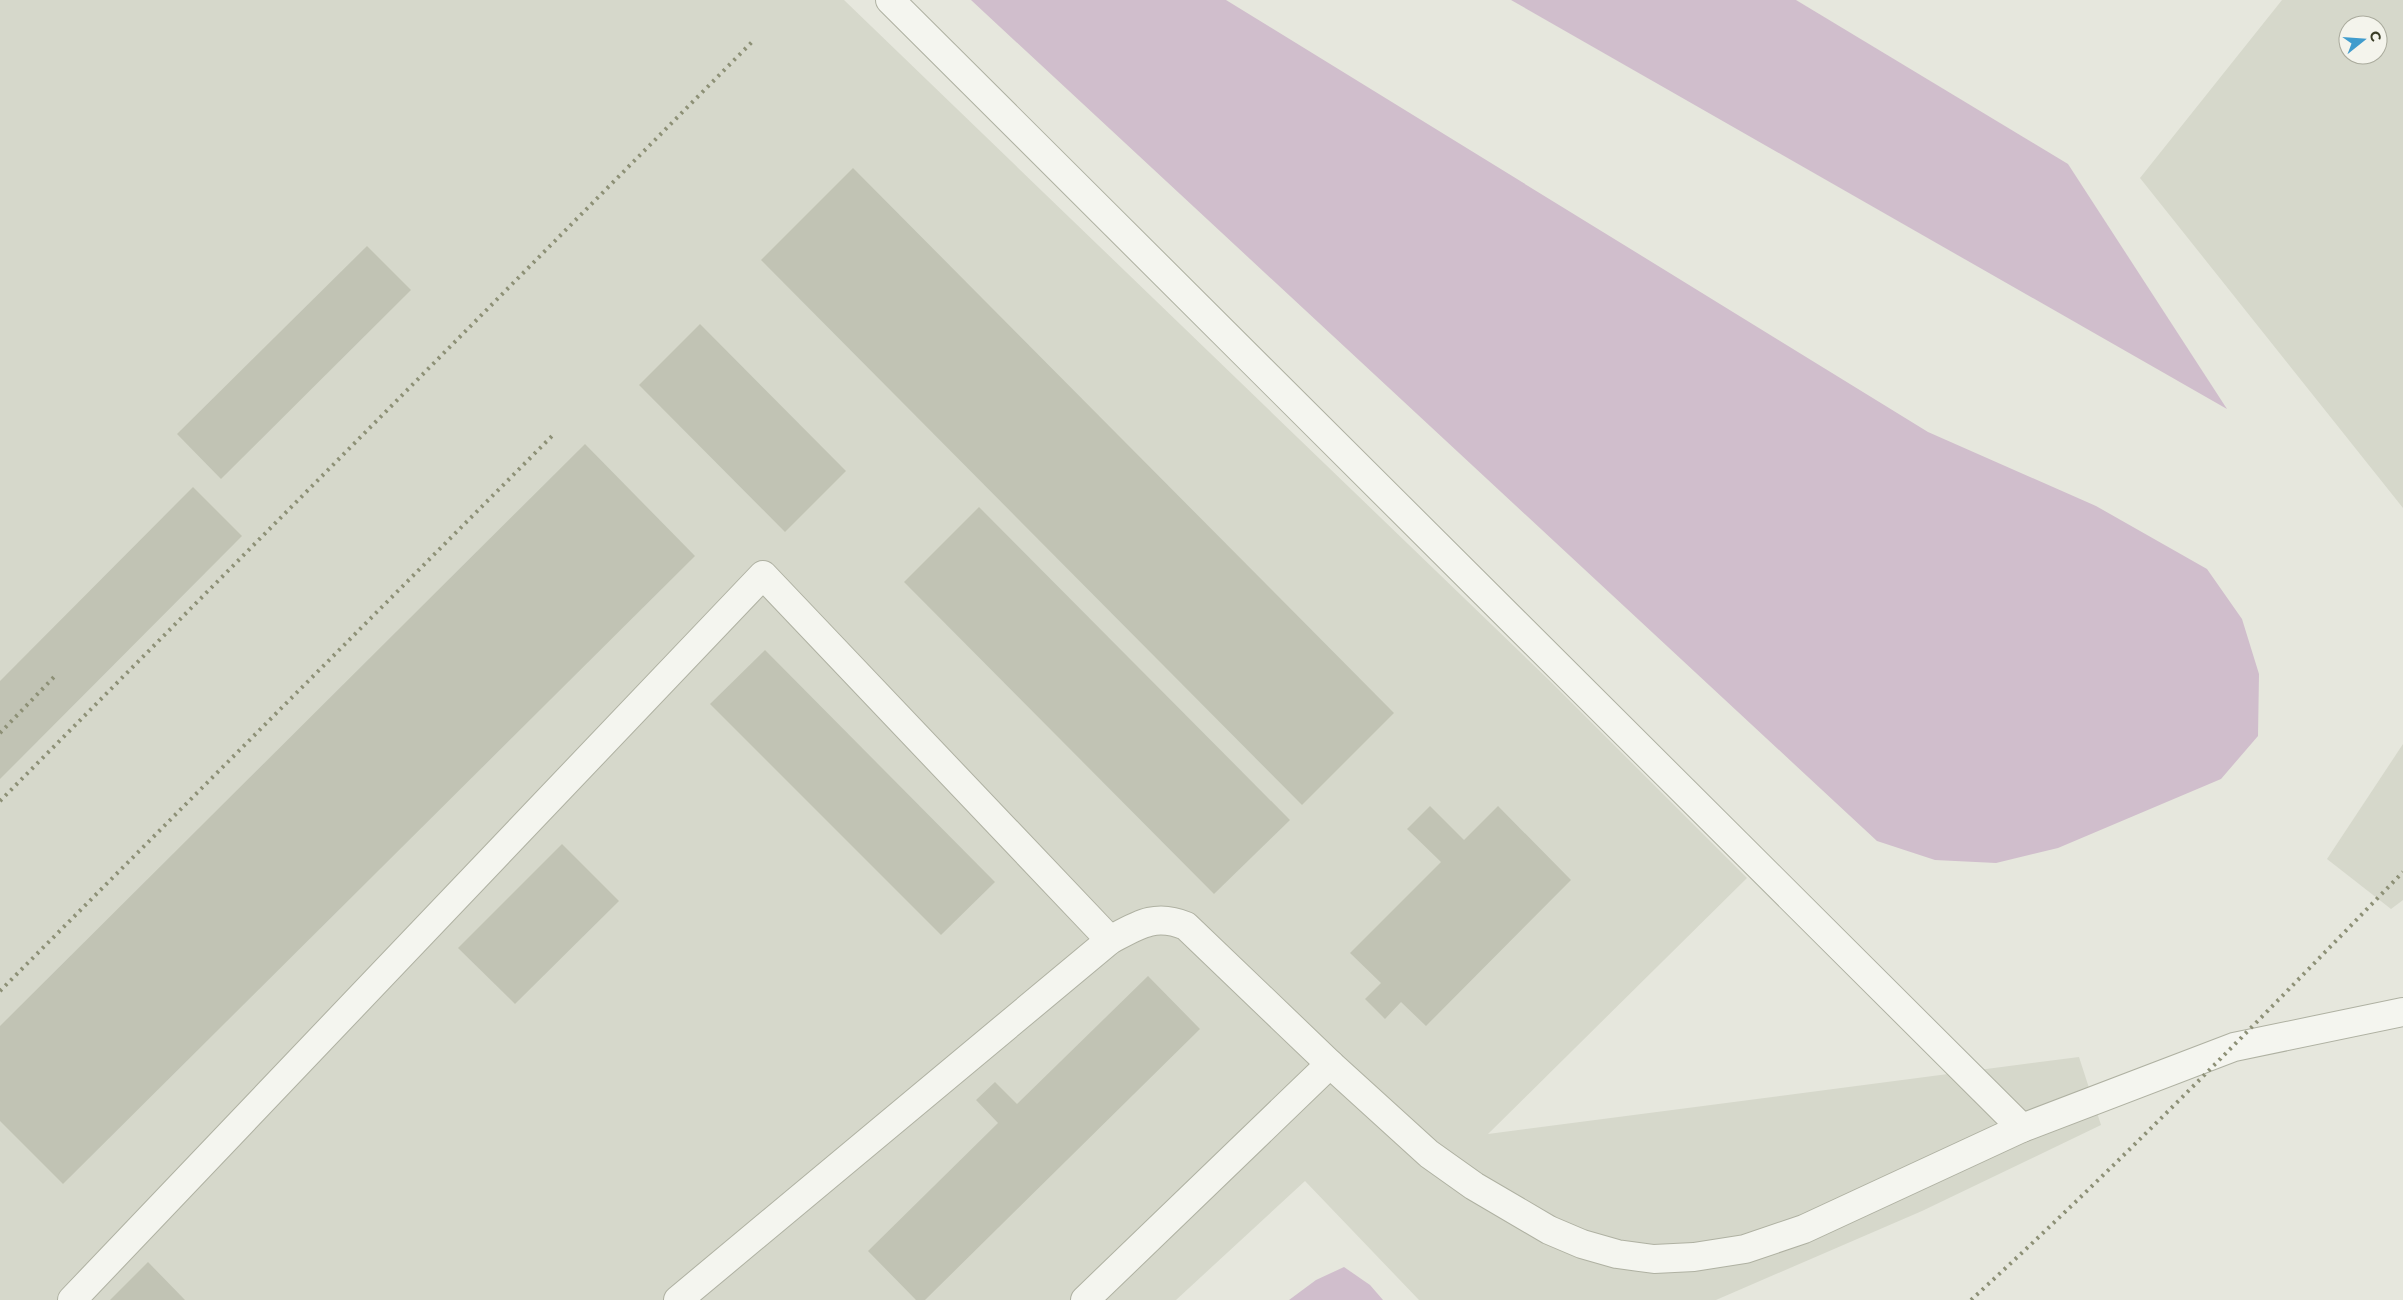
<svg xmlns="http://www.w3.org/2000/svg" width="2403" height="1300" font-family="Montserrat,sans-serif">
	<rect width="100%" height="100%" fill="#e6e7dd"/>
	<g fill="#d6d8cb" fill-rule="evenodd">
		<polygon points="0,0 844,0 1550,681 1747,878 1488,1134 2079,1057 2101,1125 1922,1211 1716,1300 1419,1300 1305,1181 1176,1300 0,1300"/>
		<path d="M2282,0H2403V508L2140,178ZM2348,25H2378V55H2348Z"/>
		<polygon points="2403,744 2403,900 2391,909 2327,859"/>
	</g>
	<g fill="#d0becc">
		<polygon points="971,0 1226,0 1928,432 2096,506 2207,569 2242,619 2259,674 2258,736 2221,779 2058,848 1996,863 1935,860 1877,841"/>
		<polygon points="1511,0 1796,0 2068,164 2227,409"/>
		<polygon points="1344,1267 1370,1285 1383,1300 1289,1300 1316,1280"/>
	</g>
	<g fill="#c1c3b4">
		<polygon points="853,168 1394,713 1302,805 761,260"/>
		<polygon points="367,246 411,290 221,479 177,434"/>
		<polygon points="700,324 846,471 785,532 639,385"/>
		<polygon points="585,444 695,556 63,1184 0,1121 0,1026"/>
		<polygon points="193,487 242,536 0,779 0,681"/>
		<polygon points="979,507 1290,820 1214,894 904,582"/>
		<polygon points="765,650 995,882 941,935 710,704"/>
		<polygon points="1430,806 1464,840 1498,806 1571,880 1426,1026 1401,1002 1385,1019 1365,999 1381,983 1350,953 1441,862 1407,829"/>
		<polygon points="562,844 619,901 515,1004 458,948"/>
		<polygon points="1148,976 1200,1029 925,1300 916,1300 868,1251 998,1123 976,1100 995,1082 1017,1104"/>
		<polygon points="148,1262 185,1300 110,1300"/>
	</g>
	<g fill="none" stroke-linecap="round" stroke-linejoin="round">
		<g stroke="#afb1a2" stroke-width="30">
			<g id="minor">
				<polyline points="890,0 2022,1128"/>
				<polyline points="72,1300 763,575 1110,940"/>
				<path d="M678,1300L1110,940C1138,925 1155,913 1186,926L1330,1064L1429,1154L1474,1186L1549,1230L1582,1244L1617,1254L1654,1259L1694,1257L1745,1249L1804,1229L2022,1128L2234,1047L2403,1012"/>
				<polyline points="1085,1300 1330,1064"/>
			</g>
		</g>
		<use href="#minor" stroke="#f4f5ef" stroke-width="28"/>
		<g stroke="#8d9076" stroke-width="4" stroke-dasharray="2.5 5" stroke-linecap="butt">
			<polyline points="0,733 54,677"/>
			<polyline points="0,801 752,42"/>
			<polyline points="0,991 554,434"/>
			<path d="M1971,1300C2121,1163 2262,1017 2403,872"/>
		</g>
	</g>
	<g transform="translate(2363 40) rotate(73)"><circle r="24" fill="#f4f4ec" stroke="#aaab9d"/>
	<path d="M0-4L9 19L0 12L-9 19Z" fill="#409ccd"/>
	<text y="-8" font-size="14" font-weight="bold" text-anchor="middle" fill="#3a3d26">С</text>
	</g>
</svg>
